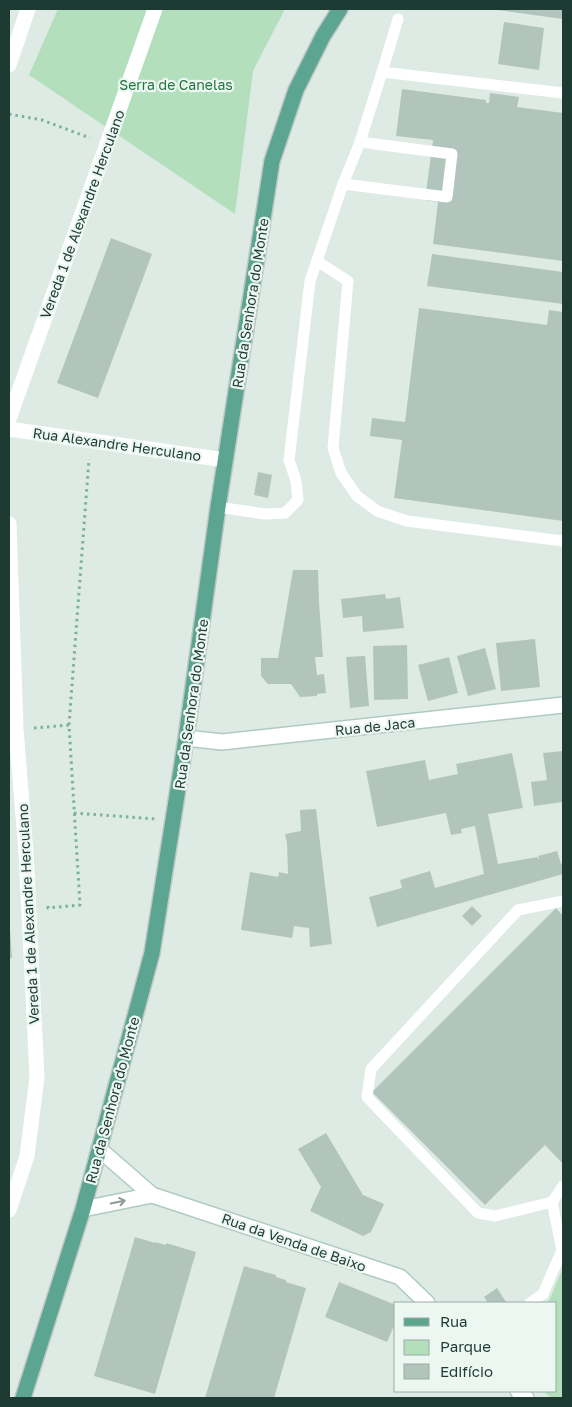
<svg xmlns="http://www.w3.org/2000/svg" width="572" height="1407" font-family="'Golos Text',sans-serif">
	<rect width="100%" height="100%" fill="#ddebe4"/>
	<g fill="#b3dfbd">
		<polygon points="58,9 285,9 253,71 235,214 29,75"/>
		<polygon points="563,1268 563,1398 552,1398 545,1393 545,1391 556,1391 556,1303 548,1303"/>
	</g>
	<g fill="#b2c5bd">
		<polygon points="497,9 563,9 563,19 497,10"/>
		<polygon points="504,22 544,28 539,70 498,64"/>
		<polygon points="402,89 486,100 486,103 489,103 490,93 519,97 517,107 563,113 563,261 433,244 438,202 425,200 433,140 396,136"/>
		<polygon points="111,238 152,254 98,398 57,383"/>
		<polygon points="432,254 563,272 563,304 427,286"/>
		<polygon points="419,308 547,325 549,310 563,312 563,521 394,498 402,440 370,436 372,418 405,422"/>
		<polygon points="258,472 272,475 268,498 254,495"/>
		<polygon points="293,570 318,570 319,602 323,657 315,657 317,675 324,674 326,693 317,694 317,696 300,697 291,684 268,684 261,676 261,658 278,658"/>
		<polygon points="385,594 386,599 400,597 404,628 363,632 362,616 343,618 341,599"/>
		<polygon points="535,639 540,687 501,691 496,643"/>
		<polygon points="407,645 408,699 374,700 373,646"/>
		<polygon points="485,648 496,689 468,696 457,656"/>
		<polygon points="365,656 369,706 350,708 346,657"/>
		<polygon points="449,657 458,693 428,701 418,665"/>
		<polygon points="563,751 563,802 534,806 531,782 547,780 543,753"/>
		<polygon points="512,753 523,808 488,814 498,864 537,857 538,859 539,859 538,856 557,851 561,864 563,863 563,874 377,927 369,897 402,888 400,880 430,871 435,888 484,874 475,826 461,829 462,833 451,835 446,813 377,827 366,771 425,760 429,780 458,774 456,764"/>
		<polygon points="316,809 332,944 310,947 309,928 294,926 292,938 241,930 250,872 278,877 279,872 288,874 287,843 285,834 301,831 300,810"/>
		<polygon points="472,906 482,916 472,926 462,916"/>
		<polygon points="556,908 563,916 563,1164 545,1145 485,1205 372,1092"/>
		<polygon points="9,929 10,929 12,958 9,958"/>
		<polygon points="326,1133 363,1195 384,1204 371,1232 363,1236 310,1211 321,1187 298,1149"/>
		<polygon points="135,1237 155,1243 155,1242 166,1245 166,1243 196,1252 155,1394 94,1376"/>
		<polygon points="244,1266 276,1275 276,1277 286,1280 286,1282 306,1288 274,1398 205,1398"/>
		<polygon points="339,1282 396,1305 396,1321 387,1342 325,1317"/>
		<polygon points="497,1288 506,1302 488,1303 484,1297"/>
	</g>
	<g fill="none" stroke-linecap="round" stroke-linejoin="round">
		<g stroke="#afcbc0" stroke-width="18">
			<g id="secondary">
				<polyline points="186,738 222,742 563,705"/>
				<polyline points="99,1149 152,1195 400,1277 427,1303"/>
				<polyline points="83,1209 152,1195"/>
				<polyline points="518,1391 526,1398"/>
			</g>
		</g>
		<g stroke="#c0c8c6" stroke-width="18">
			<polyline id="primary" points="23,1398 83,1209 152,953 186,738 218,507 272,161 296,90 323,36 340,9"/>
		</g>
		<g stroke="#7ab29e" stroke-width="3" stroke-dasharray="2.5 4" stroke-linecap="butt">
			<polyline points="9,114 42,120 90,138"/>
			<polyline points="34,728 69,725"/>
			<polyline points="74,813 156,819"/>
			<polyline points="48,906 48,908 80,905 69,725 89,459"/>
		</g>
		<g stroke="#fff" stroke-width="11">
			<polyline points="382,72 398,19"/>
			<polyline points="343,184 447,197 452,154 360,142"/>
			<polyline points="317,261 348,281 333,448 341,473 357,496 377,511 407,521 563,541"/>
			<polyline points="218,507 265,514 285,513 298,500 296,481 289,460 310,281 343,184 360,142 382,72 563,93"/>
			<polyline points="552,1202 495,1216 478,1213 367,1097 371,1069 518,910 563,901"/>
			<polyline points="530,1303 543,1294 562,1250 552,1202 563,1186"/>
		</g>
		<g stroke="#fff" stroke-width="15">
			<polyline points="9,65 28,9"/>
			<polyline points="9,419 155,9"/>
			<polyline points="9,429 225,460"/>
			<polyline points="9,524 16,729 26,853 37,1077 27,1156 9,1210"/>
		</g>
		<use href="#secondary" stroke="#fff" stroke-width="15"/>
		<use href="#primary" stroke="#5ca590" stroke-width="15"/>
	</g>
	<defs><path id="oneway-shaft" d="M-6 0H5M1.5-3L5.5 0L1.5 3" fill="none" stroke-width="1.6" stroke-linecap="round" stroke-linejoin="round" transform="scale(1.25)"/></defs>
	<use stroke="#8e9d98" href="#oneway-shaft" transform="translate(118 1202) rotate(-12)"/>
	<g text-anchor="middle" dominant-baseline="central" stroke-width="4.5" stroke-linejoin="round" paint-order="stroke">
		<g font-size="14" fill="#247640" stroke="#edf7f2">
			<text x="176" y="84">Serra de Canelas</text>
		</g>
		<g font-size="14" fill="#1d3b32" stroke="#edf7f2">
			<text transform="translate(82 214) rotate(-70)">Vereda 1 de Alexandre Herculano</text>
			<text transform="translate(250 303) rotate(-81)">Rua da Senhora do Monte</text>
			<text transform="translate(117 444) rotate(8)">Rua Alexandre Herculano</text>
			<text transform="translate(191 704) rotate(-82)">Rua da Senhora do Monte</text>
			<text transform="translate(375 726) rotate(-6)">Rua de Jaca</text>
			<text transform="translate(28 914) rotate(-93)">Vereda 1 de Alexandre Herculano</text>
			<text transform="translate(112 1100) rotate(-75)">Rua da Senhora do Monte</text>
			<text transform="translate(294 1242) rotate(19)">Rua da Venda de Baixo</text>
		</g>
	</g>
	<rect width="572" height="1407" fill="none" stroke="#1d3b32" stroke-width="20"/>
	<rect x="394" y="1302" width="162" height="90" fill="#edf7f2" stroke="#9aaca5"/>
	<rect x="404" y="1318" width="25" height="8" fill="#5ca590" stroke="#9aaca5"/>
	<text x="440" y="1327" font-size="15" fill="#1d3b32">Rua</text>
	<rect x="404" y="1340" width="25" height="15" fill="#b3dfbd" stroke="#9aaca5"/>
	<text x="440" y="1352" font-size="15" fill="#1d3b32">Parque</text>
	<rect x="404" y="1364" width="25" height="15" fill="#b2c5bd" stroke="#9aaca5"/>
	<text x="440" y="1377" font-size="15" fill="#1d3b32">Edifício</text>
</svg>
